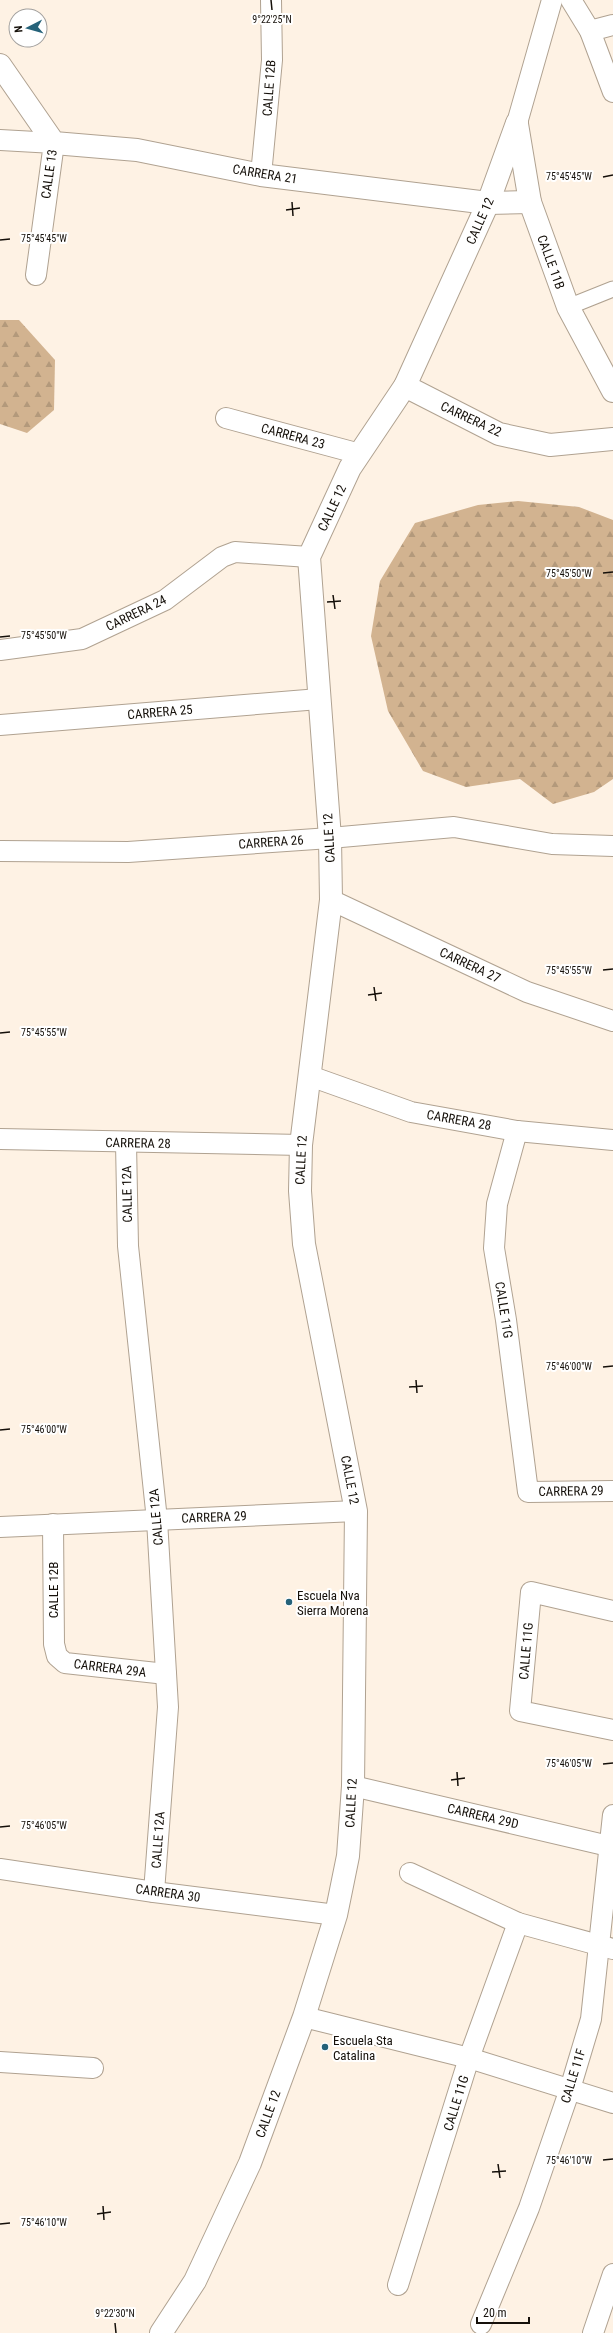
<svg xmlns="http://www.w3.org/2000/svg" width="613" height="2333" font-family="'Roboto Condensed',sans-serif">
	<defs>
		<pattern id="forest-firs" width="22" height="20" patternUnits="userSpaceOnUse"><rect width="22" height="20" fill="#d2b390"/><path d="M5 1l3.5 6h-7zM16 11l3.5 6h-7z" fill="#b3997b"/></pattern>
	</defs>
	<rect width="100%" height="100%" fill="#fef2e4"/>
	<g fill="url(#forest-firs)">
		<polygon points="0,320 19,320 55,360 54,410 27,433 0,424"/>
		<polygon points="518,501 579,507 613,520 613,779 594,792 553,804 520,779 466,787 423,771 388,711 371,636 380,581 415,523 478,505"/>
	</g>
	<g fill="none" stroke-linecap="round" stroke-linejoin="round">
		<g stroke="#b0a291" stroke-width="17">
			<polyline id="pedestrian" points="568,307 613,289"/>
		</g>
		<g stroke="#b0a291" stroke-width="22">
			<g id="minor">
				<polyline points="571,0 590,31 613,92"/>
				<polyline points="590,31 613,25"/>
				<polyline points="517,123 552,0"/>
				<polyline points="0,140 54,143 36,275"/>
				<polyline points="261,175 272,60 271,0"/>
				<polyline points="226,418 360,454"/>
				<polyline points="0,650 82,639 165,600 222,557 235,552 309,557"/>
				<polyline points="0,725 319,699"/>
				<polyline points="0,851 128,852 330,838 454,827 552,844 613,846"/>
				<polyline points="331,900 527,992 613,1021"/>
				<polyline points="310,1076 411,1112 517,1131 613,1140"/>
				<polyline points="517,1131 497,1204 494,1248 506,1320 528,1492 613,1491"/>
				<polyline points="0,1139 301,1145"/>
				<polyline points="126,1143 128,1246 157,1520 168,1707 154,1892"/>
				<polyline points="53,1524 54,1644 57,1656 65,1663 166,1674"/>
				<polyline points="0,1527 356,1511"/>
				<polyline points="613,1611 531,1592 520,1711 613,1730"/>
				<polyline points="353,1786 613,1847"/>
				<polyline points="0,1869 154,1892 336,1915"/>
				<polyline points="410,1873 518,1923 613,1949"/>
				<polyline points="304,2017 469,2058 613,2103"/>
				<polyline points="0,2062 93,2068"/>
				<polyline points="398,2285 469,2058 518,1923"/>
				<polyline points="481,2324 529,2208 570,2089 591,2019 613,1815"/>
				<polyline points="593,2333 613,2274"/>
			</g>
		</g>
		<g stroke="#b0a291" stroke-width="24">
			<g id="tertiary">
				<polyline points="0,65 54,143 137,150 261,175 488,203 530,202"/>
				<polyline points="517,124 530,202 568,307 613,391"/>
				<polyline points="405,386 499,434 550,445 613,439"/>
				<polyline points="161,2333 195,2281 250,2163 304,2017 336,1915 348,1856 353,1786 356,1511 304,1244 300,1191 301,1145 331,900 330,838 309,557 350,468 405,386 488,203 517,123"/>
			</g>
		</g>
		<use href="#pedestrian" stroke="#fff" stroke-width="15"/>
		<use href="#minor" stroke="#fff" stroke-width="20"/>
		<use href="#tertiary" stroke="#fff" stroke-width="22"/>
	</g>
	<path fill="none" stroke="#15100a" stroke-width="1.5" d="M271,0L272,10M603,177L613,175M292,202L293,216M286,210L300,208M0,240L10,239M603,573L613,572M333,595L335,609M327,602L341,601M0,637L10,636M603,970L613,969M374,987L376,1001M368,995L382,993M0,1033L10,1032M603,1367L613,1366M416,1380L417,1393M409,1387L423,1386M0,1430L10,1429M603,1764L613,1763M457,1772L458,1786M451,1780L465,1778M0,1827L10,1826M603,2160L613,2159M498,2164L500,2178M492,2172L506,2171M103,2206L104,2220M97,2214L111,2212M0,2224L10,2223M115,2323L116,2333"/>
	<g fill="#256279" stroke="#fff" stroke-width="1.5">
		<circle cx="289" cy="1602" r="4"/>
		<circle cx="325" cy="2047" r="4"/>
	</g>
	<g text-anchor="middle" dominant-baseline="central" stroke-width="4" stroke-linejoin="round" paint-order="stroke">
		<g font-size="13" fill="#15100a" stroke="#fff">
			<text transform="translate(269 88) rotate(-86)">CALLE 12B</text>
			<text transform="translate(49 174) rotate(-82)">CALLE 13</text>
			<text transform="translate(265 174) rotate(9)">CARRERA 21</text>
			<text transform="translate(480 221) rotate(-66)">CALLE 12</text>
			<text transform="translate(551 262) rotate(70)">CALLE 11B</text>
			<text transform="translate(471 419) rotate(25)">CARRERA 22</text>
			<text transform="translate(293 436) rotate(15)">CARRERA 23</text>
			<text transform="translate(332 508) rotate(-65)">CALLE 12</text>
			<text transform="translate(136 613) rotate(-26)">CARRERA 24</text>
			<text transform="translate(160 712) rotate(-5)">CARRERA 25</text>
			<text transform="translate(329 838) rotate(-93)">CALLE 12</text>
			<text transform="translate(271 842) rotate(-4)">CARRERA 26</text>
			<text transform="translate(470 965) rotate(25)">CARRERA 27</text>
			<text transform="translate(459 1120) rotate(10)">CARRERA 28</text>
			<text transform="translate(138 1143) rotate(1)">CARRERA 28</text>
			<text transform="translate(301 1160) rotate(-87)">CALLE 12</text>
			<text transform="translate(127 1194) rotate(-91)">CALLE 12A</text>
			<text transform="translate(504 1310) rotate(81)">CALLE 11G</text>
			<text transform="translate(350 1480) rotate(79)">CALLE 12</text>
			<text transform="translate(571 1491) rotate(-1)">CARRERA 29</text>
			<text transform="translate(156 1517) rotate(-95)">CALLE 12A</text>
			<text transform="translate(214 1517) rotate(-2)">CARRERA 29</text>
			<text transform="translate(53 1590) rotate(-90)">CALLE 12B</text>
			<text transform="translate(526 1651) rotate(-85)">CALLE 11G</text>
			<text transform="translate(110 1668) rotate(7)">CARRERA 29A</text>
			<text transform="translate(351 1803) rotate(-87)">CALLE 12</text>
			<text transform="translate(483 1816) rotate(13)">CARRERA 29D</text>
			<text transform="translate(158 1840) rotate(-86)">CALLE 12A</text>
			<text transform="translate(168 1893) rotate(8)">CARRERA 30</text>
			<text transform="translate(573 2076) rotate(-73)">CALLE 11F</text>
			<text transform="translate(456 2103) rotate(-73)">CALLE 11G</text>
			<text transform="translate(268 2114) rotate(-70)">CALLE 12</text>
		</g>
		<g font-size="13" fill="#15100a" stroke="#fff" text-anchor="start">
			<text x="297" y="1595">Escuela Nva<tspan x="297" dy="15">Sierra Morena</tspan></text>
			<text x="333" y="2040">Escuela Sta<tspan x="333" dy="15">Catalina</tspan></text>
		</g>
	</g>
	<g font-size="10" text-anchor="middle" fill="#15100a" stroke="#fff" stroke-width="4" stroke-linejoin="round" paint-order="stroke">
		<text x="272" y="23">9°22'25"N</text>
		<text x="569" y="180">75°45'45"W</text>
		<text x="44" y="242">75°45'45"W</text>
		<text x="569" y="577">75°45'50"W</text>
		<text x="44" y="639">75°45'50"W</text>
		<text x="569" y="974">75°45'55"W</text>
		<text x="44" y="1036">75°45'55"W</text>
		<text x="569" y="1370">75°46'00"W</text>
		<text x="44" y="1433">75°46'00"W</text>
		<text x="569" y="1767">75°46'05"W</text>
		<text x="44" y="1829">75°46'05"W</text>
		<text x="569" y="2164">75°46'10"W</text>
		<text x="44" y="2226">75°46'10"W</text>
		<text x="115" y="2317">9°22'30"N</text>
	</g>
	<g transform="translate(28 28) rotate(264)"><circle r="19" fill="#ffffff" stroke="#a19f9d"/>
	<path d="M0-3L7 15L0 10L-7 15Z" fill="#256279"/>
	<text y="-6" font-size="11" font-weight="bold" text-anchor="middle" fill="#15100a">N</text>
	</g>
	<path d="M477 2317v6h52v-6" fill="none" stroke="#15100a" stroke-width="2"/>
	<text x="483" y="2317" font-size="12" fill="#15100a" stroke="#ffffff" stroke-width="3" paint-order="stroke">20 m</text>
</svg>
